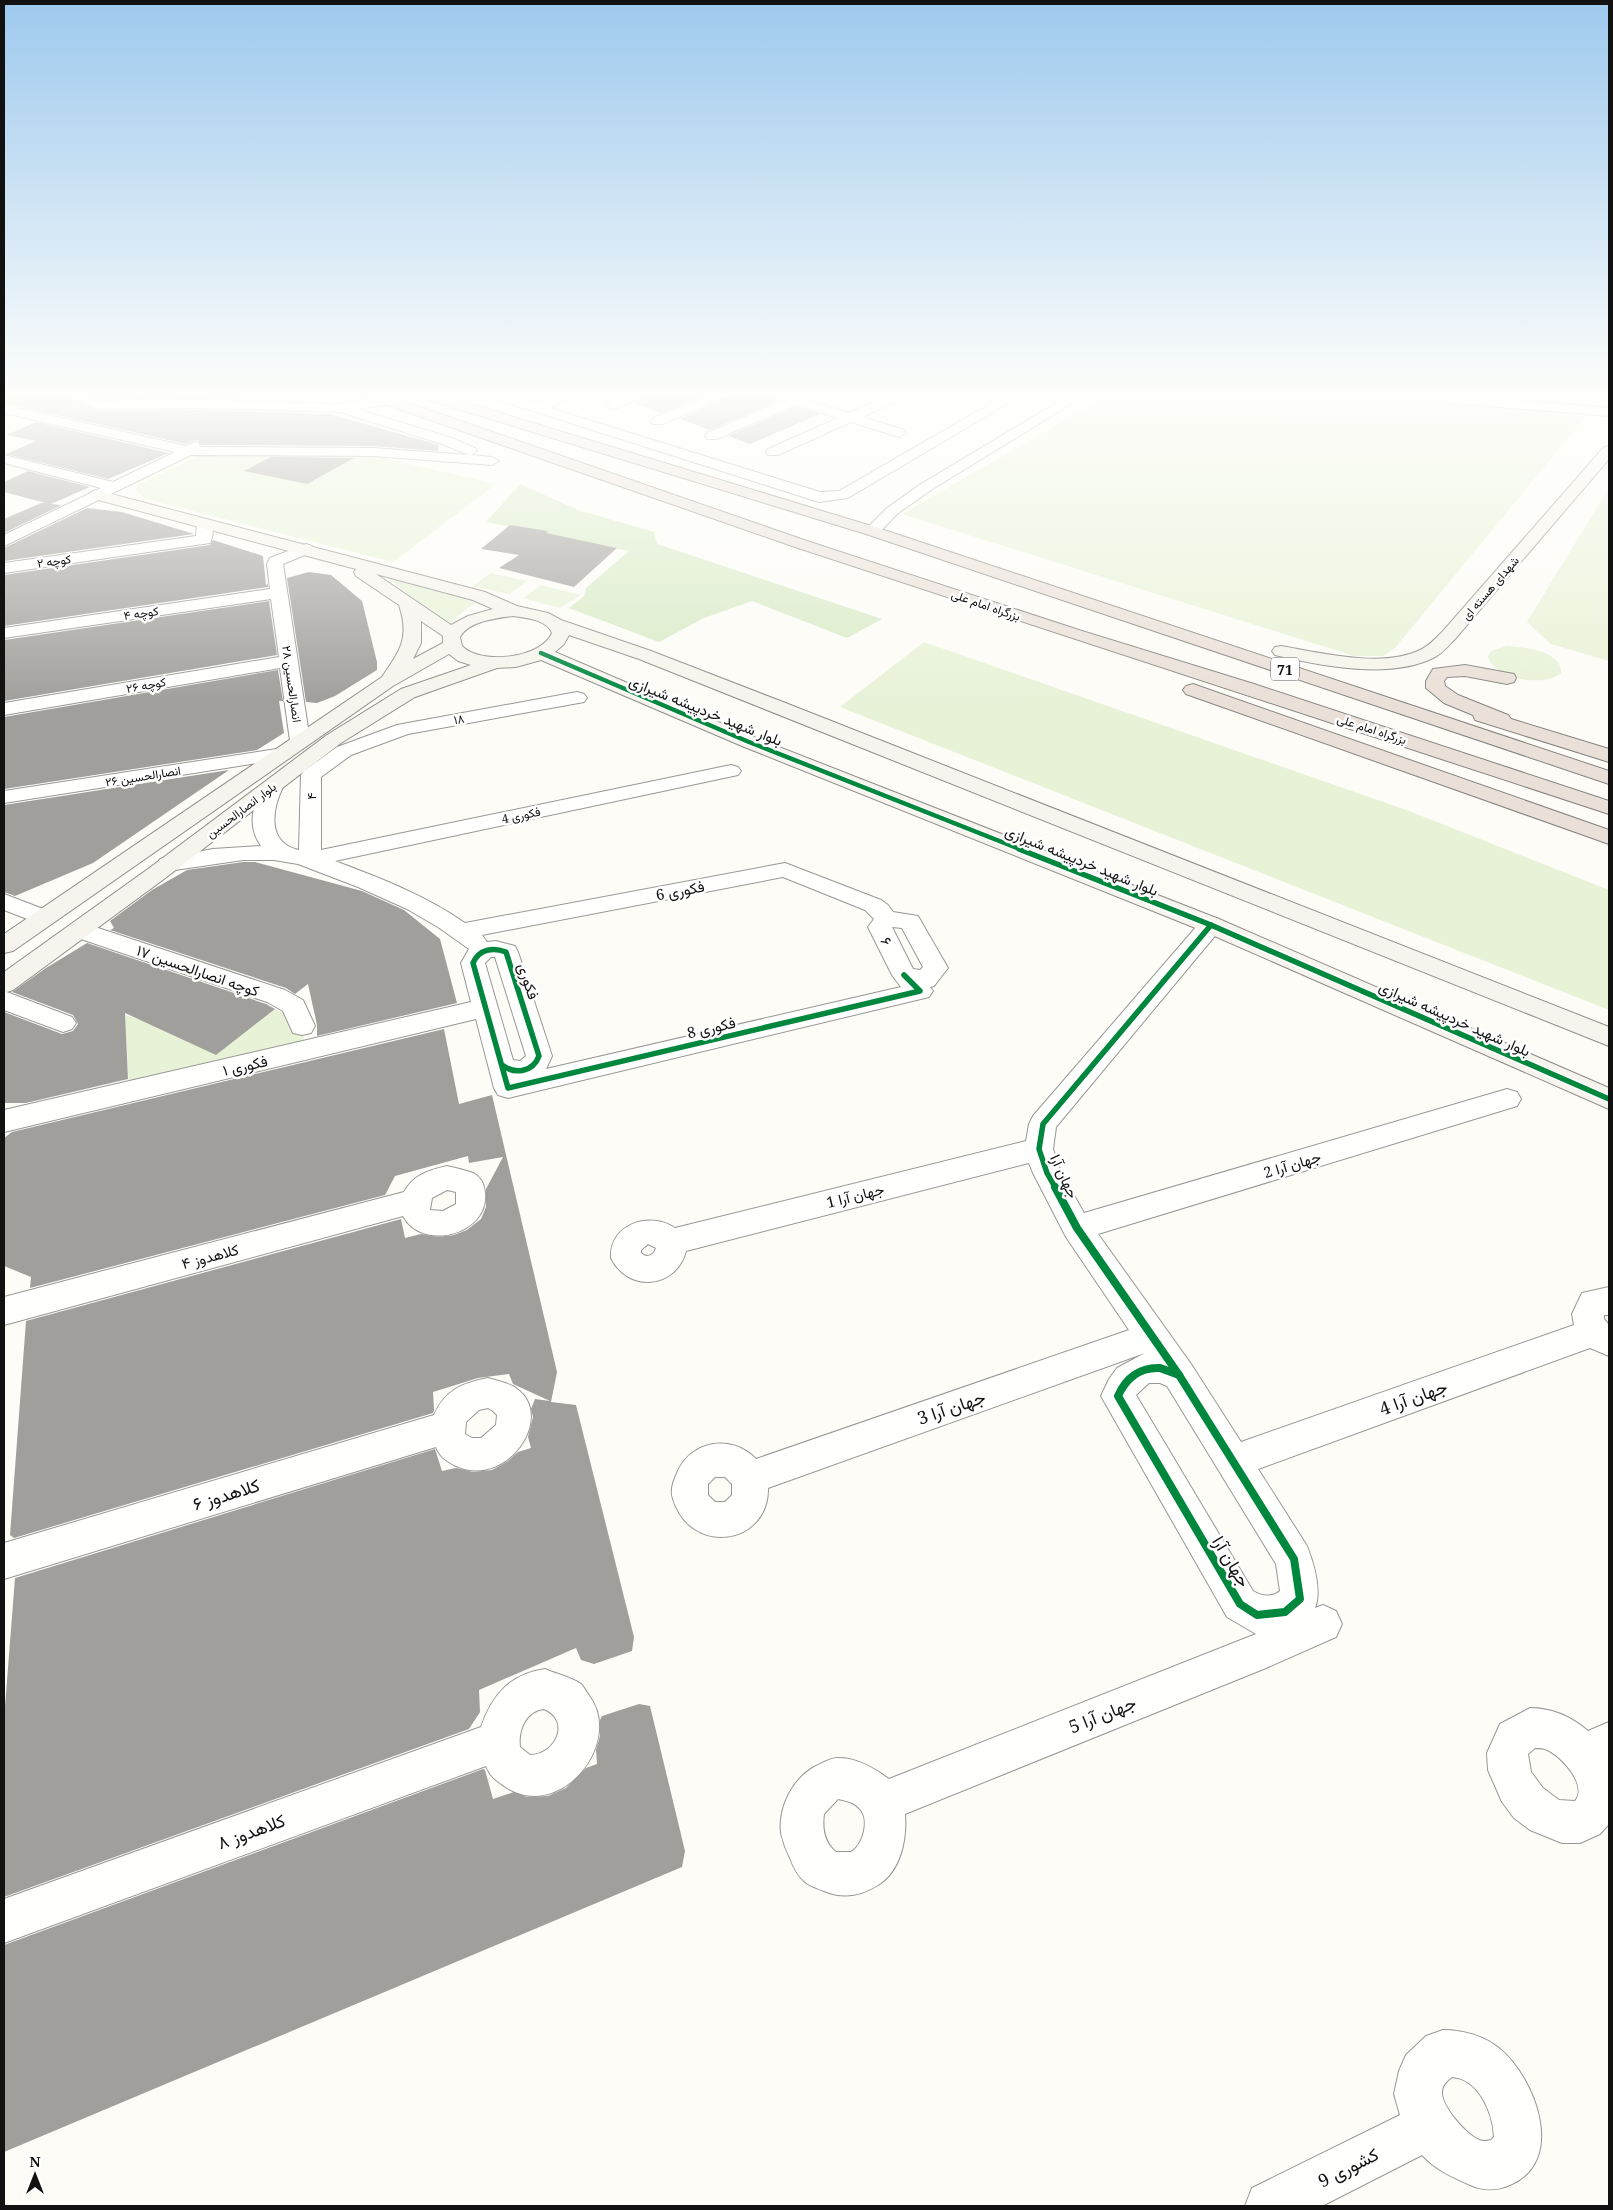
<svg xmlns="http://www.w3.org/2000/svg" width="1613" height="2210" font-family="'Noto Serif',Vazirmatn,serif">
	<rect width="100%" height="100%" fill="#fdfcf7"/>
	<g fill="#e8f2d7">
		<polygon points="1112,393 1305,393 1586,416 1395,648 1383,656 1354,656 902,514"/>
		<polygon points="198,456 379,457 496,484 393,562 146,499 136,490 138,485"/>
		<polygon points="1609,488 1609,661 1551,644 1527,622"/>
		<polygon points="491,573 527,581 509,594 473,586"/>
		<polygon points="388,578 399,579 479,601 465,610 447,626"/>
		<polygon points="541,585 581,595 560,608 523,598"/>
		<polygon points="924,642 1409,811 1609,890 1609,1010 840,707"/>
		<path d="M1507,646C1523,647 1562,650 1561,673C1545,688 1492,679 1488,656L1491,651Z"/>
		<polygon points="275,1009 300,1022 305,1046 129,1088 125,1015 141,1020 216,1054"/>
	</g>
	<polygon fill="#d8eac6" points="520,484 578,510 654,532 657,544 882,619 847,638 752,601 704,618 659,642 569,608 584,596 586,588 629,551 486,522"/>
	<polygon fill="#f0f6e1" points="1411,393 1609,393 1609,407 1607,409"/>
	<g fill="#a19f9c">
		<polygon points="4,393 59,393 96,411 200,410 330,414 439,445 438,451 373,446 201,445 199,441 194,440 186,444 4,403"/>
		<polygon points="85,393 244,393 245,398 98,399"/>
		<polygon points="652,393 709,393 661,413 633,403"/>
		<polygon points="736,393 761,393 778,401 710,430 680,419"/>
		<polygon points="795,407 820,414 750,444 728,436"/>
		<polygon points="36,422 169,453 108,479 6,454 36,441 7,435"/>
		<polygon points="271,457 354,458 307,484 244,471"/>
		<polygon points="28,471 90,487 51,504 62,505 4,533 4,519 41,503 46,503 4,492 4,482"/>
		<polygon points="87,508 122,512 194,534 4,561 4,548"/>
		<polygon points="510,525 548,531 546,533 617,548 574,587 499,568 519,555 481,549"/>
		<polygon points="213,540 263,556 266,585 268,584 268,587 4,626 4,575 210,545"/>
		<polygon points="309,572 331,575 362,601 377,662 377,670 335,696 317,703 306,702 287,578"/>
		<polygon points="269,601 277,655 4,701 4,640"/>
		<polygon points="278,670 283,701 279,701 284,733 257,750 4,789 4,717"/>
		<polygon points="229,770 93,863 15,896 4,892 4,805"/>
		<polygon points="243,862 255,862 362,891 404,910 440,939 457,1003 317,1036 317,1025 308,984 295,994 286,988 110,930 114,928 110,921 152,890 187,870"/>
		<polygon points="87,943 266,1004 275,1009 216,1055 125,1013 128,1079 26,1103 4,1103 4,1012 62,1034 73,1031 78,1024 73,1015 12,992 46,968"/>
		<polygon points="444,1029 459,1104 492,1095 557,1372 551,1402 576,1405 634,1637 632,1651 594,1664 581,1660 576,1648 479,1690 480,1712 469,1729 4,1897 4,1719 15,1578 435,1449 442,1471 456,1468 473,1472 492,1470 508,1461 518,1452 531,1448 528,1437 533,1417 531,1409 535,1399 550,1401 513,1384 509,1374 478,1378 433,1392 434,1410 433,1413 14,1538 10,1535 26,1321 401,1219 405,1238 421,1234 438,1237 454,1235 467,1230 481,1219 486,1207 486,1189 503,1157 469,1163 468,1156 395,1176 385,1195 30,1288 31,1277 4,1266 4,1138 12,1132"/>
		<polygon points="639,1704 650,1706 685,1851 682,1867 4,2152 4,1945 483,1769 485,1770 493,1799 514,1792 527,1797 548,1796 566,1788 586,1768 597,1764 596,1750 600,1736 600,1720 602,1716"/>
	</g>
	<g fill="none" stroke-linecap="round" stroke-linejoin="round">
		<g stroke="#979795" stroke-width="2">
			<g id="street">
				<polygon points="61,393 79,393 98,401 200,400 338,404 387,397 392,398 394,401 392,404 357,409 452,438 475,448 477,451 471,455 492,457 499,461 492,465 373,456 191,455 4,546 4,535 101,488 4,463 4,455 113,482 175,452 4,413 4,405 186,446 194,442 199,443 200,447 373,448 469,455 442,444 340,412 200,408 96,409"/>
				<polygon points="484,393 505,393 537,403 561,393 579,393 550,408 820,492 839,491 1009,393 1025,393 848,498 819,502 485,396"/>
				<polygon points="631,393 650,393 618,408 613,409 606,405 608,402"/>
				<polygon points="715,393 734,393 663,424 653,424 651,421 653,418"/>
				<path d="M766,393C779,393 791,395 803,393L809,397L807,400L850,413L894,393H912L863,417L904,430L906,433L899,437L851,422L778,455H768L766,452L768,449L838,418L795,405L717,439H707L705,436L707,433L783,401Z"/>
				<polygon points="1073,393 1089,393 931,490 897,514 878,534 866,534 864,531 887,508 921,484"/>
				<polygon points="1372,393 1430,393 1609,408 1609,416 1378,397"/>
				<path d="M205,519L211,521C214,526 213,538 210,543L4,573V563L196,536L197,524L199,521Z"/>
				<polygon points="306,544 312,546 314,549 312,552 283,564 310,741 307,745 300,747 293,745 290,741 280,668 4,715 4,703 279,657 271,599 4,638 4,628 270,589 267,564 270,558"/>
				<path d="M577,692L584,694L587,698L584,702L408,734L351,755L321,777V850L731,765L738,767L741,771L738,775L335,861C380,878 425,895 465,923L785,863L881,900L888,905L893,912L918,916L948,968L934,986L930,987L933,991L929,997L508,1098L498,1095L494,1088L476,1019L4,1132V1110L471,1002L461,963L469,949L438,927L407,909L358,887L298,864L274,860H243L168,871L160,869L157,864L160,859L213,849L261,846C246,825 253,801 267,781L274,779L281,781L284,785C272,808 266,843 299,850L301,775L304,771L337,747L397,725ZM783,877L865,910L874,919L868,927L892,975L901,987L546,1069L552,1056L518,952L515,946L496,941L487,942L482,935ZM892,927L902,928L923,967L920,970L913,969ZM491,957H495L526,1056L520,1061L513,1060L485,963Z"/>
				<polygon points="283,748 290,750 293,754 290,758 4,803 4,791"/>
				<polygon points="4,894 51,912 55,917 51,922 43,925 35,922 4,910"/>
				<path d="M1211,917L1219,919L1223,925L1219,931L1056,1127L1053,1149L1061,1172L1084,1213L1507,1089L1517,1092L1521,1099L1517,1106L1098,1234L1191,1364L1241,1442L1574,1325L1572,1314L1582,1293L1609,1287V1315H1604V1319L1609,1325V1356L1590,1348L1258,1469L1307,1546C1314,1564 1322,1590 1315,1608L1323,1605L1336,1611L1342,1624L1336,1637L1266,1668L905,1814C907,1839 901,1871 878,1885C861,1896 843,1899 824,1891C817,1888 809,1886 804,1881C797,1875 793,1866 790,1858C786,1850 783,1842 781,1833C778,1807 793,1778 816,1766C822,1763 831,1758 837,1758C856,1757 874,1768 889,1779L1256,1634L1227,1617L1101,1396L1109,1379L1117,1368L1145,1353L768,1488C769,1545 691,1557 673,1499C670,1490 673,1482 677,1473C690,1441 731,1433 756,1459L1129,1330L1066,1237L1033,1173L1029,1163L686,1251C676,1289 628,1293 611,1258C609,1224 650,1211 675,1228L1026,1141L1029,1124L1033,1116L1203,919ZM648,1244L656,1248C654,1255 647,1259 641,1253V1250ZM1149,1383H1160L1167,1386L1276,1564L1280,1591C1272,1598 1261,1596 1253,1591L1136,1395ZM715,1477H725L732,1484V1495L725,1502H715L708,1495V1484ZM838,1799C847,1801 854,1802 860,1809C870,1820 863,1845 851,1852H836C824,1842 822,1829 824,1814Z"/>
				<polygon points="80,922 285,990 303,1000 315,1026 311,1033 302,1035 293,1033 283,1011 267,1002 72,936 68,930 72,924"/>
				<polygon points="4,991 72,1017 76,1023 72,1029 63,1032 4,1010"/>
				<path d="M447,1166C456,1168 465,1170 473,1173C481,1177 484,1184 485,1192C490,1235 422,1252 403,1216L4,1325V1297L404,1192C413,1175 429,1170 447,1166ZM447,1190L456,1192V1204L443,1211L430,1210L432,1198Z"/>
				<path d="M488,1378C497,1381 510,1383 517,1389C556,1417 506,1491 454,1465C445,1460 440,1457 436,1447L4,1579V1543L434,1415C445,1390 462,1383 488,1378ZM488,1408L493,1411L497,1415L496,1425L481,1438H472L465,1434L466,1422L479,1410Z"/>
				<path d="M545,1669C556,1674 571,1677 581,1684C584,1687 587,1693 590,1697C623,1744 560,1821 507,1788C497,1781 490,1777 486,1766L4,1943V1899L481,1727C492,1695 510,1674 545,1669ZM544,1709C572,1721 555,1755 530,1755L520,1747C518,1730 526,1711 544,1709Z"/>
				<path d="M1530,1708C1552,1708 1572,1717 1588,1731L1609,1722V1824L1600,1834L1580,1843H1562L1530,1830L1514,1818L1502,1802L1488,1770L1487,1753L1500,1724ZM1535,1748C1539,1748 1544,1748 1547,1750C1562,1756 1588,1786 1575,1801L1559,1800L1543,1788L1531,1772L1528,1754Z"/>
				<path d="M1443,2030C1463,2030 1485,2036 1500,2049C1535,2078 1567,2161 1510,2185C1496,2191 1484,2191 1470,2185C1452,2177 1436,2170 1422,2155L1322,2206H1245L1252,2188L1400,2115L1394,2094L1399,2071L1406,2055L1426,2036ZM1452,2077C1479,2079 1493,2113 1494,2137L1491,2140C1488,2141 1485,2141 1483,2141C1469,2139 1442,2107 1442,2093C1442,2085 1446,2082 1452,2077Z"/>
			</g>
		</g>
		<g stroke="#8e8d8b" stroke-width="2">
			<g id="secondary">
				<path d="M1609,446V459L1455,639C1449,645 1443,653 1435,657C1391,680 1321,666 1275,655L1272,651L1275,647L1281,646C1322,653 1384,669 1422,649C1430,645 1437,637 1443,631L1604,447Z"/>
				<path d="M96,490L485,592L517,606L548,613L561,620L651,651L783,702L1609,1027V1046L639,659L569,635L564,644L555,652L756,738L1219,919L1609,1088V1109L1203,931L742,746L541,660L516,667L497,668L415,697L341,743L164,879L13,990L4,993V972L148,869L327,735L401,689L471,665L458,661L449,654L393,686L13,951L4,953V934L382,677C400,650 410,639 399,605L356,576L354,572L356,569L91,498L88,495L91,492ZM376,574L473,600L493,609L468,616L451,625ZM513,616C526,618 546,619 552,633C541,659 480,665 462,646L460,637C469,621 497,618 513,616ZM421,621L443,636V643L413,659L421,643Z"/>
			</g>
		</g>
		<g stroke="#858482" stroke-width="2">
			<g id="highway">
				<polygon points="360,393 380,393 807,541 1082,631 1254,684 1609,801 1609,814 795,547 361,396"/>
				<polygon points="414,393 435,393 878,528 1609,771 1609,784 866,534 415,396"/>
				<polygon points="1465,665 1514,674 1516,678 1514,682 1507,684 1465,676 1447,677 1444,681 1445,686 1458,695 1508,715 1511,719 1609,749 1609,762 1475,720 1473,715 1444,703 1426,688 1426,681 1433,669"/>
				<polygon points="1193,684 1609,830 1609,844 1186,694 1183,690 1186,686"/>
			</g>
		</g>
		<use href="#street" fill="#fffffe" fill-rule="evenodd"/>
		<use href="#secondary" fill="#f6f4ec" fill-rule="evenodd"/>
		<use href="#highway" fill="#eae0d8" fill-rule="evenodd"/>
		<g stroke="#fff" stroke-width="7">
			<polyline id="cycleway-far2" points="541,653 749,742 1022,850"/>
		</g>
		<g stroke="#fff" stroke-width="9">
			<g id="cycleway-far1">
				<polyline points="1019,849 1211,925 1609,1099"/>
				<path d="M502,1065C515,1075 533,1072 539,1056L506,952C493,947 479,949 473,963L508,1088L920,991L904,975"/>
				<polyline points="1056,1189 1047,1173 1039,1149 1043,1124 1211,925"/>
			</g>
		</g>
		<g stroke="#fff" stroke-width="11">
			<g id="cycleway">
				<polyline points="1055,1187 1077,1228 1179,1375"/>
				<path d="M1160,1368L1179,1375L1294,1559L1300,1599L1285,1612L1257,1615L1240,1604L1118,1396C1126,1378 1140,1367 1160,1368Z"/>
			</g>
		</g>
		<use href="#cycleway-far2" stroke="#00873e" stroke-width="4.5"/>
		<use href="#cycleway-far1" stroke="#00873e" stroke-width="5.5"/>
		<use href="#cycleway" stroke="#00873e" stroke-width="8"/>
	</g>
	<linearGradient id="sky" x2="0" y2="1"><stop stop-color="#9dc9ee"/><stop offset="0.56" stop-color="#fefefb"/><stop offset="1" stop-color="#fefefb" stop-opacity="0"/></linearGradient>
	<rect width="1613" height="703" fill="url(#sky)"/>
	<g text-anchor="middle" dominant-baseline="central" stroke-width="5" stroke-linejoin="round" paint-order="stroke">
		<g font-size="12" fill="#111" stroke="#fff">
			<text transform="translate(54 561) rotate(-8)">کوچه ۲</text>
			<text transform="translate(1490 588) rotate(-49)">شهدای هسته ای</text>
			<text transform="translate(986 605) rotate(19)">بزرگراه امام علی</text>
			<text transform="translate(141 613) rotate(-8)">کوچه ۴</text>
			<text transform="translate(292 684) rotate(82)">انصارالحسین ۲۸</text>
			<text transform="translate(146 685) rotate(-10)">کوچه ۲۶</text>
			<text transform="translate(459 719) rotate(-10)">۱۸</text>
			<text transform="translate(1372 729) rotate(18)">بزرگراه امام علی</text>
			<text transform="translate(143 776) rotate(-9)">انصارالحسین ۲۶</text>
			<text transform="translate(311 796) rotate(-90)">۴</text>
			<text transform="translate(241 810) rotate(-37)">بلوار انصارالحسین</text>
			<text transform="translate(521 815) rotate(-12)">فکوری 4</text>
		</g>
		<rect fill="#fff" stroke="#585858" stroke-width="1" x="1271" y="657.5" width="28" height="23" rx="4"/>
		<g font-size="14" font-weight="bold" fill="#111">
			<text x="1285" y="669">71</text>
		</g>
		<g font-size="15" fill="#111" stroke="#fff">
			<text transform="translate(706 710) rotate(22)">بلوار شهید خردپیشه شیرازی</text>
			<text transform="translate(1082 860) rotate(22)">بلوار شهید خردپیشه شیرازی</text>
			<text transform="translate(680 890) rotate(-11)">فکوری 6</text>
			<text transform="translate(887 941) rotate(63)">۶</text>
			<text transform="translate(198 970) rotate(19)">کوچه انصارالحسین ۱۷</text>
			<text transform="translate(529 981) rotate(72)">فکوری</text>
			<text transform="translate(1455 1018) rotate(24)">بلوار شهید خردپیشه شیرازی</text>
			<text transform="translate(711 1027) rotate(-13)">فکوری 8</text>
			<text transform="translate(245 1065) rotate(-13)">فکوری ۱</text>
			<text transform="translate(1292 1164) rotate(-17)">جهان آرا 2</text>
			<text transform="translate(1065 1176) rotate(65)">جهان آرا</text>
			<text transform="translate(855 1195) rotate(-14)">جهان آرا 1</text>
			<text transform="translate(210 1256) rotate(-15)">کلاهدوز ۴</text>
		</g>
		<g font-size="18" fill="#111" stroke="#fff">
			<text transform="translate(1413 1397) rotate(-20)">جهان آرا 4</text>
			<text transform="translate(951 1407) rotate(-19)">جهان آرا 3</text>
			<text transform="translate(226 1494) rotate(-17)">کلاهدوز ۶</text>
			<text transform="translate(1232 1561) rotate(59)">جهان آرا</text>
			<text transform="translate(1102 1714) rotate(-22)">جهان آرا 5</text>
			<text transform="translate(251 1831) rotate(-20)">کلاهدوز ۸</text>
			<text transform="translate(1348 2167) rotate(-27)">کشوری 9</text>
		</g>
	</g>
	<rect width="1613" height="2210" fill="none" stroke="#111111" stroke-width="10"/>
	<g transform="translate(35 2175)" stroke="#ffffff" stroke-width="4" paint-order="stroke">
	<path d="M0-4L9 19L0 12L-9 19Z" fill="#111111"/>
	<text y="-8" font-size="14" font-weight="bold" text-anchor="middle" fill="#111111">N</text>
	</g>
</svg>
